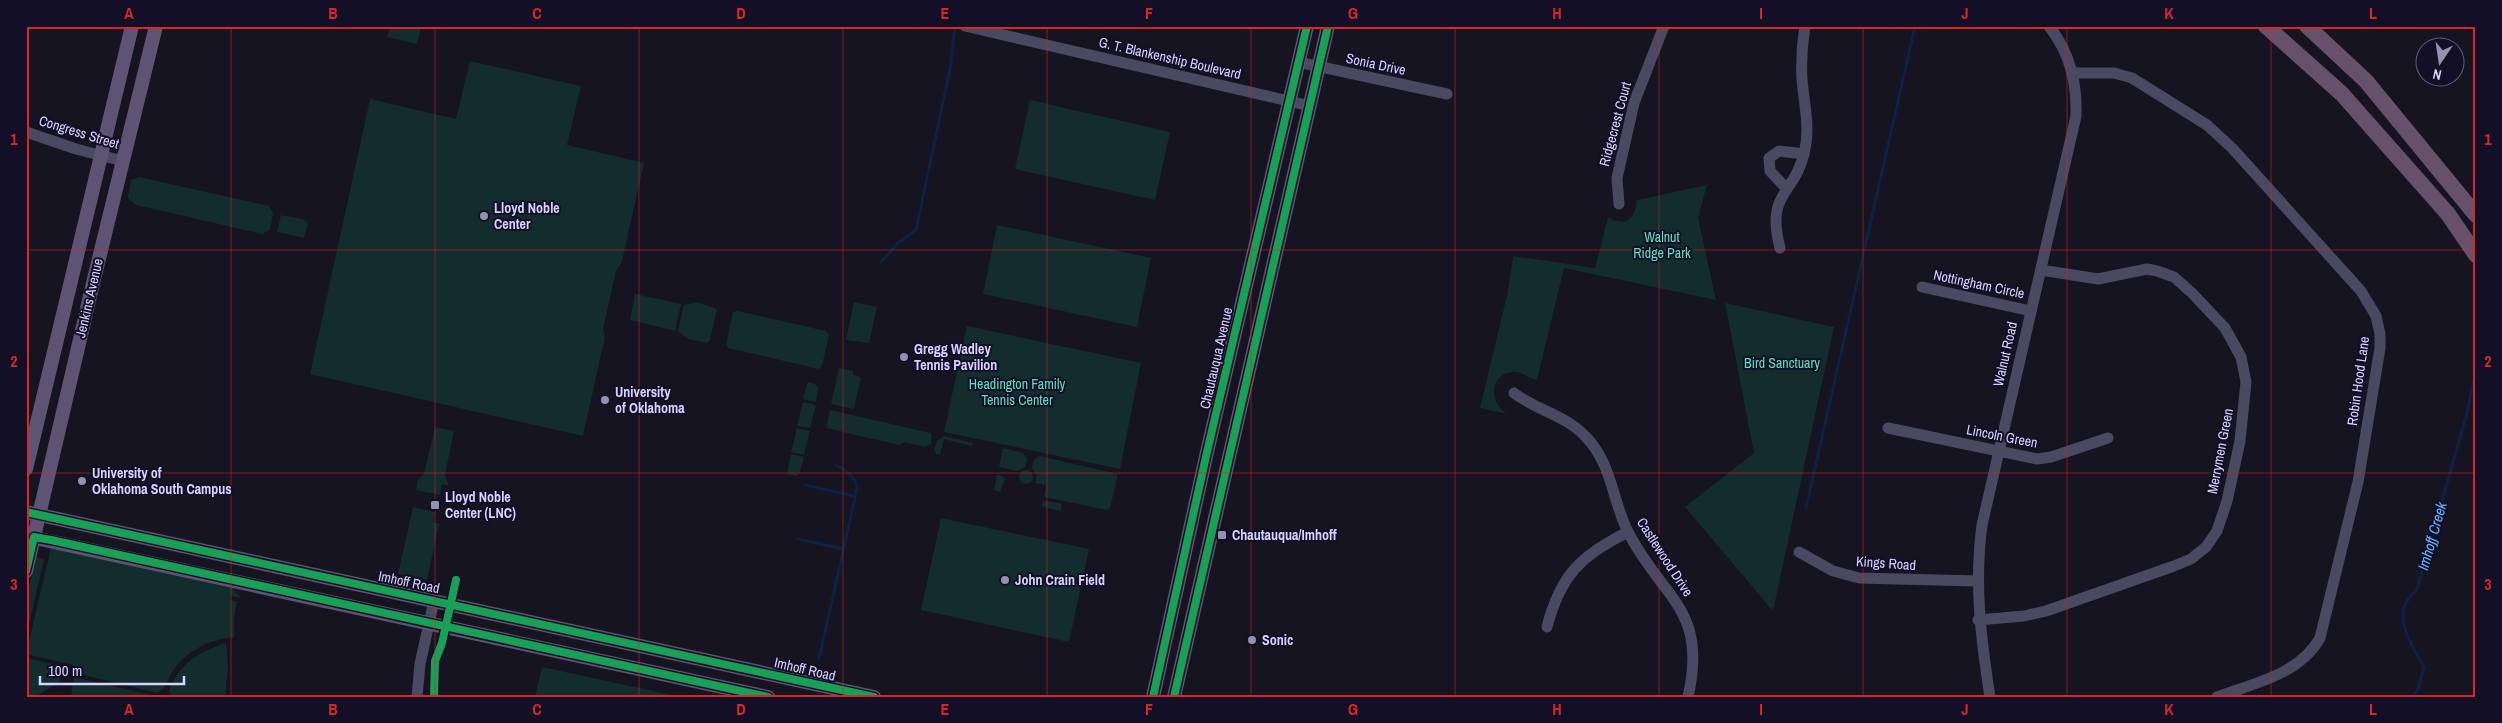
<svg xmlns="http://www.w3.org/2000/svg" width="2502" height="723" font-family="'Archivo Narrow',sans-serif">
	<rect width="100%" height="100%" fill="#161421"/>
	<g fill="#132c2d">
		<polygon points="390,26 421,26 417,44 387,37"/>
		<polygon points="470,61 581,86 567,145 644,163 622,261 616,271 603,329 605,337 583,436 310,374 370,99 456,119"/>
		<polygon points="1030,100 1170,132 1155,200 1015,169"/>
		<polygon points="139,177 269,206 273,213 270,230 262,234 136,205 128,198 131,180"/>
		<path d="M1707,185L1698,218L1716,300L1564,268L1537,380C1527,378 1521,370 1511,372C1487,377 1491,404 1507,414L1480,408L1508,291L1513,256L1595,268L1608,217C1626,228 1635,219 1637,200Z"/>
		<polygon points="281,215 303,219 308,223 304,238 277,232"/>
		<polygon points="997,225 1151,258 1137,327 983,294"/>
		<polygon points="635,294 681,304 675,331 630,320"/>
		<polygon points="697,302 717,309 710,340 707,343 688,339 678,331 684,305"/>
		<polygon points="854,302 877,307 869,343 846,340"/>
		<polygon points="1725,303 1834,327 1773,611 1685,507 1754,453"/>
		<polygon points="737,311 826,331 829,335 822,366 819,369 728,348 726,345 733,312"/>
		<polygon points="967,326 1141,363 1120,469 944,432"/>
		<polygon points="839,368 853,371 853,375 861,377 854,409 831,404"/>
		<polygon points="810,382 816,385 818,388 816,402 803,399 807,384"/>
		<polygon points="803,402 816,405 810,428 797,426"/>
		<polygon points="830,410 931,433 931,444 925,447 904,442 899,445 826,428"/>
		<polygon points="435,427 454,431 445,475 449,486 442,484 440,495 416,490 418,480 424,474"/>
		<polygon points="797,428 810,431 804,455 791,452"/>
		<polygon points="944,436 973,443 972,446 944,439 940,455 936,454 934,450 937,441"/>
		<polygon points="1003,448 1023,453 1027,458 1025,467 1018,471 999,467"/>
		<polygon points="791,454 804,457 800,472 797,476 787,474"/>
		<polygon points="1039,456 1118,474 1110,508 1107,510 1044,497 1046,485 1035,483 1037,476 1032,468 1034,460"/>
		<circle cx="1026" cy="477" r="7"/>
		<polygon points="997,474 1005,478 1000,492 994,490"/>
		<polygon points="1043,500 1062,504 1061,511 1042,507"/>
		<polygon points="413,507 435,512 433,522 439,524 427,580 398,574"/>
		<polygon points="941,518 1089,549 1069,642 921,610"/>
		<path d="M51,548L231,586L241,598L231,596L230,599L237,602L234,618V637C209,640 187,650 173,671C167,679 167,689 157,693L72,672L73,665L26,654Z"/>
		<polygon points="36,557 44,559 26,638 26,599"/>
		<path d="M226,643L228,667L225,697H174L171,695L169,691C179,663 200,651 226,643Z"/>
		<polygon points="26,658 66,667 66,671 63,670 59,682 35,697 26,697"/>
		<polygon points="542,667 681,697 535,697"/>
		<polygon points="74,677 159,697 71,697"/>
	</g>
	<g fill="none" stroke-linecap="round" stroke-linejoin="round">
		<g stroke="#0d2144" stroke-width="3">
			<polyline points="881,262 898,243 916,230 950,69 955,26"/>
			<polyline points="805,485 854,496"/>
			<polyline points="1806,508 1915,26"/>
			<polyline points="798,539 843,549"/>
			<path d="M819,659L857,489C857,477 846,471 836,465"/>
			<path d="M2413,697L2418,689L2424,667C2415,651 2394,621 2407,601C2410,597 2414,593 2417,589L2467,413L2476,369"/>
		</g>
		<g stroke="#4a4962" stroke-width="11">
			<polyline points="965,26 1310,106"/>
			<polyline points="1298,62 1447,94"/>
			<path d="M2074,73H2114L2132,78L2207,125L2232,148L2361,291L2376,316L2380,334V348L2358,482L2320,638C2299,675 2254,683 2217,697"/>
			<polyline points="26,132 76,149 123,161"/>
			<polyline points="1787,189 1770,171 1769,158 1779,151 1804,154"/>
			<polyline points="1619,204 1617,178 1634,103 1664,26"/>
			<path d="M1780,248C1765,190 1796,196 1805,149C1810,126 1804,103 1802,80C1801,62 1802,44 1805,26"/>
			<polyline points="1922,287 2031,311"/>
			<path d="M1514,393C1536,410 1565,415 1585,436C1612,463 1612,500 1628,532C1663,600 1708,608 1688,697"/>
			<polyline points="1888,428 2037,459 2051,457 2108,438"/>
			<polyline points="1799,552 1833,571 1859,578 1977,581"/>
			<polyline points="1978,620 2024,616 2046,611 2174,566 2191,559 2206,547 2217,531 2227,501 2240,441 2246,382 2241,357 2225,328 2193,294 2174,277 2157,271 2147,269 2098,279 2041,270"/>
			<path d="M1547,627C1560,576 1581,555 1628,532"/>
			<polyline points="417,697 420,664 434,601"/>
			<path d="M1990,697C1981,639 1974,584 1982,525L2076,116C2077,82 2070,53 2049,26"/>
		</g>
		<g stroke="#5e5373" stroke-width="14">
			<polyline points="26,469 132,26"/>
			<polyline points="26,512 874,697"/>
			<polyline points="26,536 768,697"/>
			<polyline points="26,571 94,279 156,26"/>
			<polyline points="1153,697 1207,452 1307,26"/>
			<polyline points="1174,697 1328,26"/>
		</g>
		<g stroke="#67516a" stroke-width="16">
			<polyline points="2266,26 2342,94 2448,214 2476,255"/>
			<polyline points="2307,26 2366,81 2476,215"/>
		</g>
		<g stroke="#130f26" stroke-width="11">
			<g id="cycleway">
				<polyline points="26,512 874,697"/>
				<polyline points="26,571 34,537 51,540 768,697"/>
				<polyline points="434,697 435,661 442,643 456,580"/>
				<polyline points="1153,697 1207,452 1307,26"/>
				<polyline points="1174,697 1328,26"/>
			</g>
		</g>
		<use href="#cycleway" stroke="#1a9f57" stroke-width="8"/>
	</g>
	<path fill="none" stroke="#d62828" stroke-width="1" stroke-opacity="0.55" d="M231,26V697M435,26V697M639,26V697M843,26V697M1047,26V697M1251,26V697M1455,26V697M1659,26V697M1863,26V697M2067,26V697M2271,26V697M26,250H2476M26,473H2476"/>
	<g fill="#9591b1" stroke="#130f26" stroke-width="2">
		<circle cx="484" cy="216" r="5"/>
		<circle cx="904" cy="357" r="5"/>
		<circle cx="605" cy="400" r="5"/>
		<circle cx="82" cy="481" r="5"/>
		<rect x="430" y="500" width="10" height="10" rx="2.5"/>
		<rect x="1217" y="530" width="10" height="10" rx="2.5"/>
		<circle cx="1005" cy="580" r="5"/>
		<circle cx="1252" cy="640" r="5"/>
	</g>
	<g text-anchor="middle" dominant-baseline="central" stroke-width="4" stroke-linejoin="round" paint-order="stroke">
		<g font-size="14" fill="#d9d4ff" stroke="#130f26">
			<text transform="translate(1170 58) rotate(13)">G. T. Blankenship Boulevard</text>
			<text transform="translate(1376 64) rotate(12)">Sonia Drive</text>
			<text transform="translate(1615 124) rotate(-75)">Ridgecrest Court</text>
			<text transform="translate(79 132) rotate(17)">Congress Street</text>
			<text transform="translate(1979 284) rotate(12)">Nottingham Circle</text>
			<text transform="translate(89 298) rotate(-77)">Jenkins Avenue</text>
			<text transform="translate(2005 354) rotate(-77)">Walnut Road</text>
			<text transform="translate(1216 358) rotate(-77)">Chautauqua Avenue</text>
			<text transform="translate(2358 381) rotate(-82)">Robin Hood Lane</text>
			<text transform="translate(2002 436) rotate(11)">Lincoln Green</text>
			<text transform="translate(2220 451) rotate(-79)">Merrymen Green</text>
			<text transform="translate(1665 557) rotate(57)">Castlewood Drive</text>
			<text transform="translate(1886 563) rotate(4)">Kings Road</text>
			<text transform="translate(409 582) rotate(12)">Imhoff Road</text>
			<text transform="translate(805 669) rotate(13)">Imhoff Road</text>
		</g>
		<g font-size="14" font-weight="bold" fill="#d9d4ff" stroke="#130f26" text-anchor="start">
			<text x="494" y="208">Lloyd Noble<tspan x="494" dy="16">Center</tspan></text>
			<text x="914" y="349">Gregg Wadley<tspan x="914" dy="16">Tennis Pavilion</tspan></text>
			<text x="615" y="392">University<tspan x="615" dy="16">of Oklahoma</tspan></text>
			<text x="92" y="473">University of<tspan x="92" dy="16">Oklahoma South Campus</tspan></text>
			<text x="445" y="497">Lloyd Noble<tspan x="445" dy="16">Center (LNC)</tspan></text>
			<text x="1232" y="535">Chautauqua/Imhoff</text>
			<text x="1015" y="580">John Crain Field</text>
			<text x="1262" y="640">Sonic</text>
		</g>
		<g font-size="14" fill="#5fe0c0" stroke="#130f26">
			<text x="1662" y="237">Walnut<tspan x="1662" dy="16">Ridge Park</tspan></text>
			<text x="1782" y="363">Bird Sanctuary</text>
			<text x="1017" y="384">Headington Family<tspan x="1017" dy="16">Tennis Center</tspan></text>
		</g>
		<g font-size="15" font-style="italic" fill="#62b6ff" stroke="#130f26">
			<text transform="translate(2432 536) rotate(-74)">Imhoff Creek</text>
		</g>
	</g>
	<rect width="2502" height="723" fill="none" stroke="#130f26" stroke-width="55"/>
	<g transform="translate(2440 62) rotate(193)"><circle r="24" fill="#130f26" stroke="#625e7d"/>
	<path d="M0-4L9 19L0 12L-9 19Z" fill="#9591b1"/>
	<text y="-8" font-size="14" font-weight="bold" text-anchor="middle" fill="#d9d4ff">N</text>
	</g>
	<path d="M40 676v8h144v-8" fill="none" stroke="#d9d4ff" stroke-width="2.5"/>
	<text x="48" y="676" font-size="15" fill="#d9d4ff" stroke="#130f26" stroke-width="4" paint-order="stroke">100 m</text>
	<rect x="28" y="28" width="2446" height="668" fill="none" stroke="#d62828" stroke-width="2"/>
	<g font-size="16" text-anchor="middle" font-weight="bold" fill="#d62828">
		<text x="129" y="19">A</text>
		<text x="333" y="19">B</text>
		<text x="537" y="19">C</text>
		<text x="741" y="19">D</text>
		<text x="945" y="19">E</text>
		<text x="1149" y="19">F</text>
		<text x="1353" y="19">G</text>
		<text x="1557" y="19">H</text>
		<text x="1761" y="19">I</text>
		<text x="1965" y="19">J</text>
		<text x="2169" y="19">K</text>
		<text x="2373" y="19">L</text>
		<text x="14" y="145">1</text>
		<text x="2488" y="145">1</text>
		<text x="14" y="367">2</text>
		<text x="2488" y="367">2</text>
		<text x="14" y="590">3</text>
		<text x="2488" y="590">3</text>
		<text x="129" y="715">A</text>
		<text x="333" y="715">B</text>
		<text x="537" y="715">C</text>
		<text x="741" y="715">D</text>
		<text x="945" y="715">E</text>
		<text x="1149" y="715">F</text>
		<text x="1353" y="715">G</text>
		<text x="1557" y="715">H</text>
		<text x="1761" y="715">I</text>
		<text x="1965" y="715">J</text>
		<text x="2169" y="715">K</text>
		<text x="2373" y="715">L</text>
	</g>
</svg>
